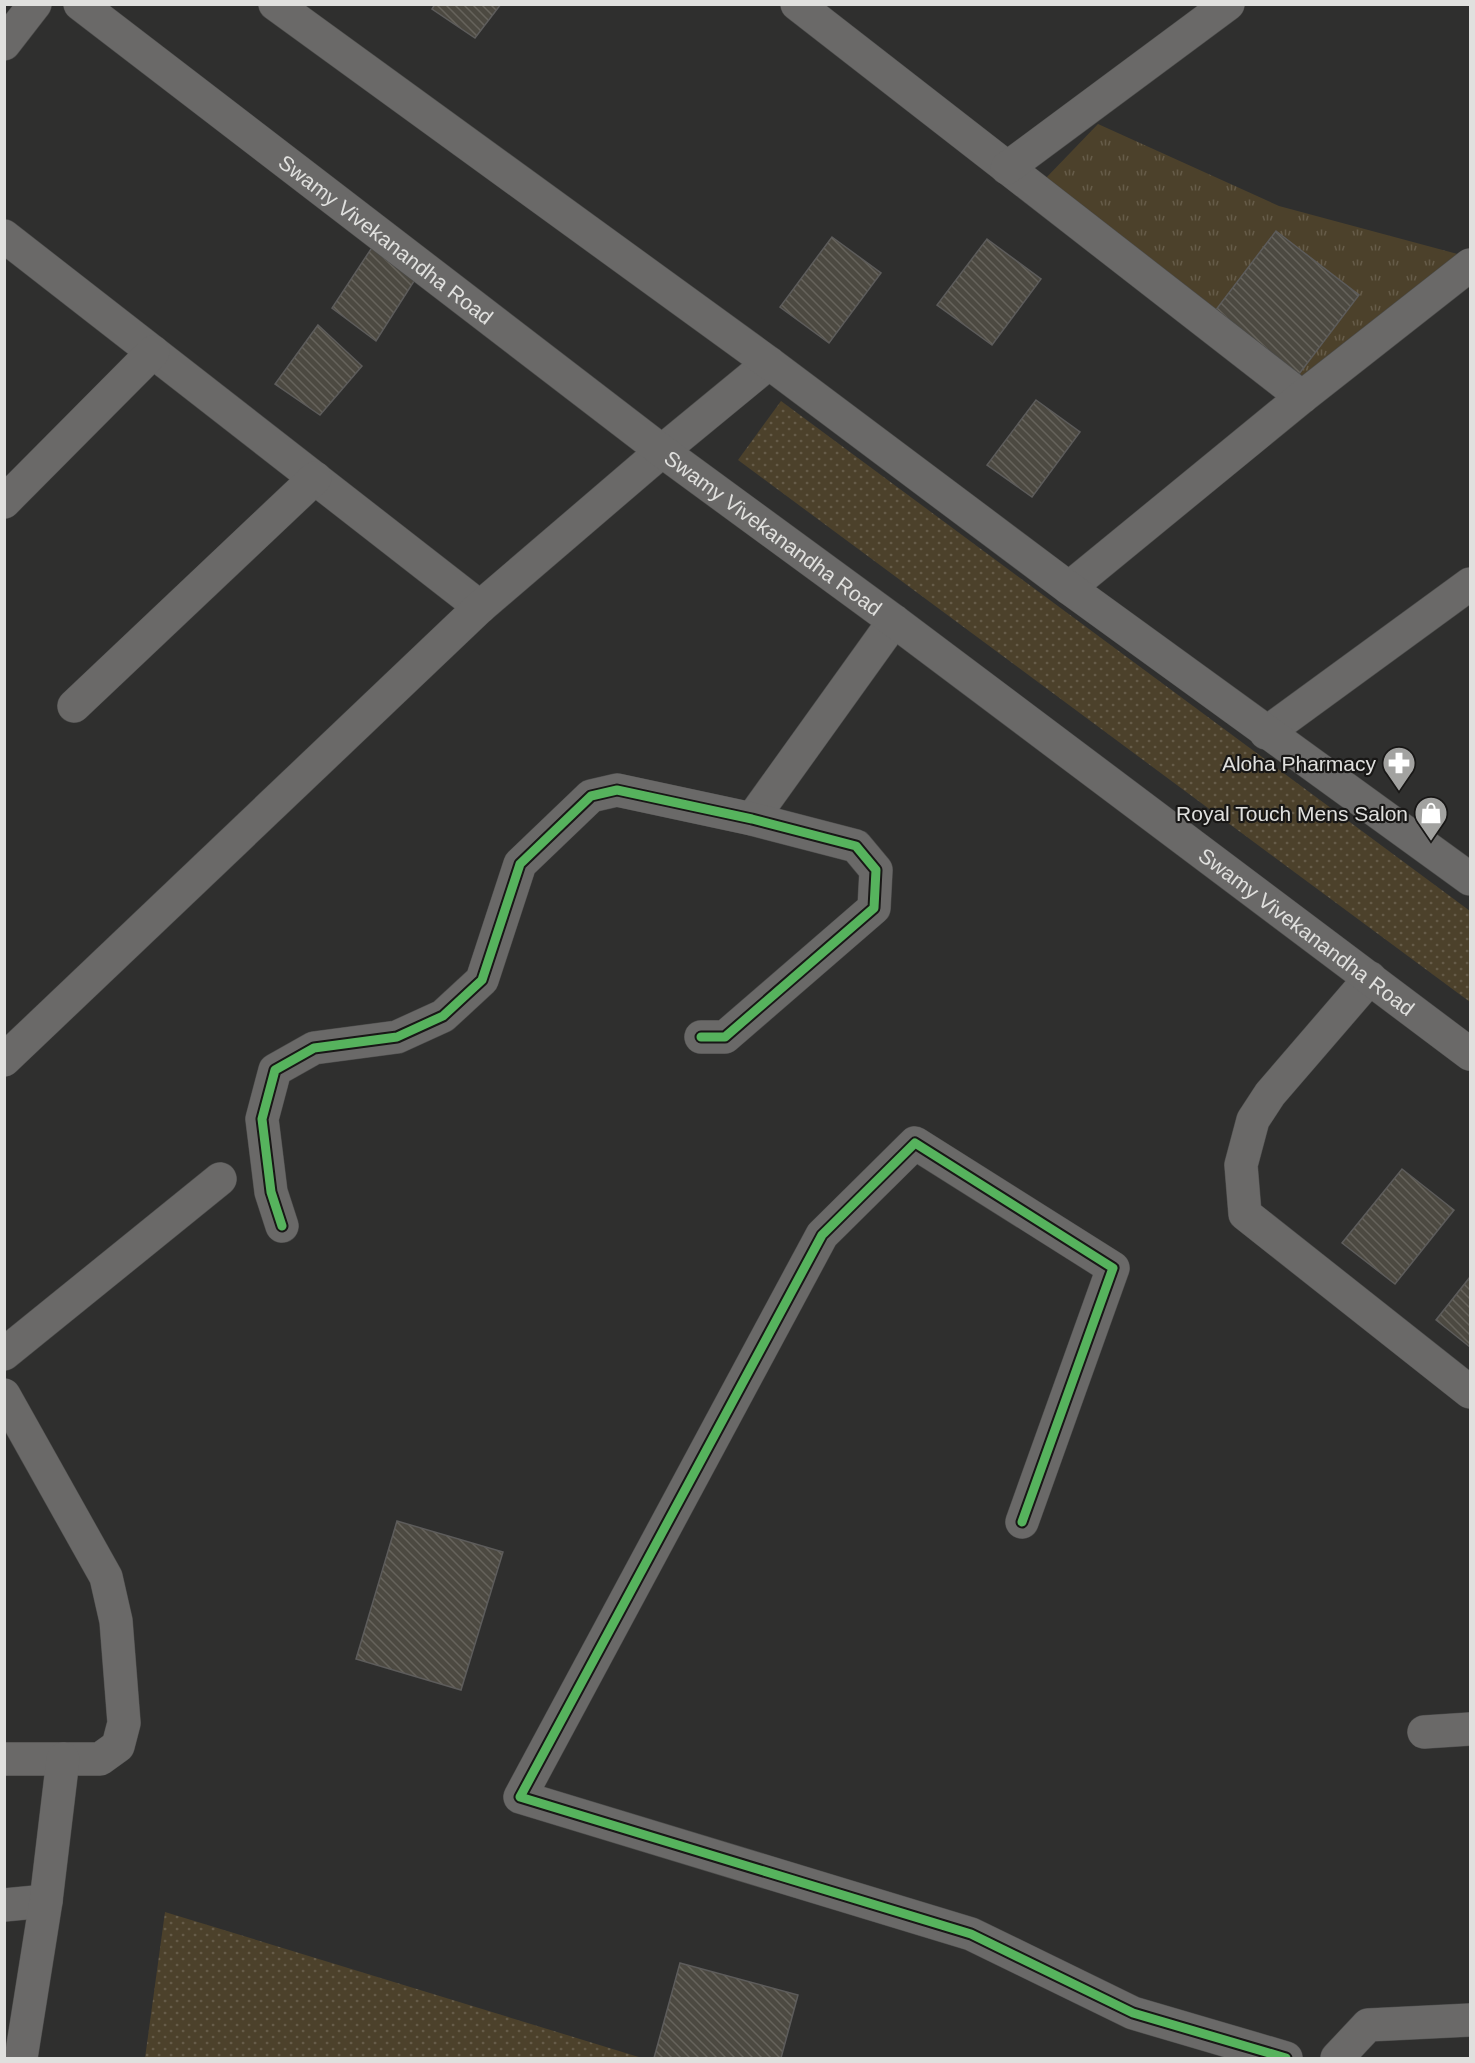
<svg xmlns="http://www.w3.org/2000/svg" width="1475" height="2063" font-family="Helvetica,sans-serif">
	<defs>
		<pattern id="grass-dots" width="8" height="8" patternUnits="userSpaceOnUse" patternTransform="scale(1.5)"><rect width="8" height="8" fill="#4c412b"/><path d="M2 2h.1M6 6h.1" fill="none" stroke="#665c49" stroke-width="1.8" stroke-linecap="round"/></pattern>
		<pattern id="park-tufts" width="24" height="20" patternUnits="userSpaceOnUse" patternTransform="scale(1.5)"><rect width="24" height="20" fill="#4c412b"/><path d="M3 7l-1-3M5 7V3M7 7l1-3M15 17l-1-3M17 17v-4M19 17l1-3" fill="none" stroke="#665c49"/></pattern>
		<pattern id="building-back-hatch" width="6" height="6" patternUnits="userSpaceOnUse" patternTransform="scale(1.5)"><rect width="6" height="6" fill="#4c4941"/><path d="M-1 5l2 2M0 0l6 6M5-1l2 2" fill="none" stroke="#66635c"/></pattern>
	</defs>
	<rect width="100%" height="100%" fill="#2f2f2e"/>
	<g fill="url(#grass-dots)">
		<polygon points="781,401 1470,911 1470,1002 738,460"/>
		<polygon points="165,1912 642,2058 145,2058"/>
	</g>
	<polygon fill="url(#park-tufts)" points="1098,124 1279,206 1465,256 1305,383 1044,180"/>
	<g fill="url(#building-back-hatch)" stroke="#5d5c5b" stroke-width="1.5">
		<polygon points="435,4 501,4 475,38 432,9"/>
		<polygon points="1276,231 1359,295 1299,374 1215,311"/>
		<polygon points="832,237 881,273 829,343 780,307"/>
		<polygon points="987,239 1041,279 992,345 937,305"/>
		<polygon points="373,246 416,278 376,341 332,308"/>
		<polygon points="318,325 362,366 320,415 275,384"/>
		<polygon points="1036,400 1080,432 1032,497 987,465"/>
		<polygon points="1402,1169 1454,1210 1395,1284 1342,1243"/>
		<polygon points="1470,1277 1470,1347 1436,1320"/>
		<polygon points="397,1521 503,1552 461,1690 356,1659"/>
		<polygon points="680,1963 798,1995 781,2058 654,2058"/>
	</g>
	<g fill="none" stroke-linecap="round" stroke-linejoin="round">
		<g stroke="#4c4c4b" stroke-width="34">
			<g id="street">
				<polyline points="797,4 1302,397"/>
				<polyline points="4,44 35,4"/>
				<polyline points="1007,168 1228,4"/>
				<polyline points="4,236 480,607"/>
				<polyline points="4,502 153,352"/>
				<polyline points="1069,588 1302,397 1470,265"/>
				<polyline points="74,706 315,478"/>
				<polyline points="1266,733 1470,584"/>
				<polyline points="752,819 894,621"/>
				<polyline points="1370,978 1270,1094 1253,1120 1241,1165 1245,1214 1470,1392"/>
				<polyline points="4,1060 480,607 662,451 769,363"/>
				<polyline points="282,1226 271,1192 262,1119 275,1070 314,1048 397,1037 443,1016 482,980 520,864 591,796 617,790 752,819 856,846 876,870 874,908 725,1037 701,1037"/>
				<polyline points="4,1354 220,1179"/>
				<polyline points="4,1395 106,1577 116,1621 124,1723 118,1746 100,1759 4,1759"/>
				<polyline points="1022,1522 1113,1268 915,1143 822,1235 520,1797 971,1934 1133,2013 1286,2058"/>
				<polyline points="1424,1732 1470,1729"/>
				<polyline points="4,1905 46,1901"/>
				<polyline points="21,2058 46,1901 63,1759"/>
			</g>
		</g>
		<g stroke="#4c4c4b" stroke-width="34">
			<g id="secondary">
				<path id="s1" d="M80,4L662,451L894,621L1470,1054"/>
				<polyline points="275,4 769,363 1069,588 1470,879"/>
				<polyline points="1337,2058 1368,2025 1470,2020"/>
			</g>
		</g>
		<use href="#street" stroke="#6a6968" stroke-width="33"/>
		<use href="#secondary" stroke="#6a6968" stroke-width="33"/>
		<g stroke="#181716" stroke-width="13">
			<g id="cycleway">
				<polyline points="282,1226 271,1192 262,1119 275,1070 314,1048 397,1037 443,1016 482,980 520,864 591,796 617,790 752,819 856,846 876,870 874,908 725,1037 701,1037"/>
				<polyline points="1022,1522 1113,1268 915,1143 822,1235 520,1797 971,1934 1133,2013 1286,2058"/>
			</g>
		</g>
		<use href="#cycleway" stroke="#56b35d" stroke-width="9"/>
	</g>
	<defs>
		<g id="pharmacy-pin" transform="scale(1.725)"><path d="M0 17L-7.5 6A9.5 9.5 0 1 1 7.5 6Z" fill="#a2a2a0" stroke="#181716"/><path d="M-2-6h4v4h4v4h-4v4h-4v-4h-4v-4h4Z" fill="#fff"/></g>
		<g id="shop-pin" transform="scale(1.725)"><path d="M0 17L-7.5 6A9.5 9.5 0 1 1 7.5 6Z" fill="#a2a2a0" stroke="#181716"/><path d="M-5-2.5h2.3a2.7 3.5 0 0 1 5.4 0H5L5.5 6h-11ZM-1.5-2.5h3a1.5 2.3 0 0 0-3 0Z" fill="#fff"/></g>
	</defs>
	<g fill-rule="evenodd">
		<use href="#pharmacy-pin" x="1399" y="763"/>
		<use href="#shop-pin" x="1431" y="813"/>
	</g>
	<g text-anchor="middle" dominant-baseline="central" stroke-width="4.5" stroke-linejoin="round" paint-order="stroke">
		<g font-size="21" fill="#e0e0de" stroke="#181716">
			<text stroke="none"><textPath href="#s1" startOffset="386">Swamy Vivekanandha Road</textPath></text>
			<text stroke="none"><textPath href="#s1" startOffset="872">Swamy Vivekanandha Road</textPath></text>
			<text stroke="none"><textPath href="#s1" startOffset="1538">Swamy Vivekanandha Road</textPath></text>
		</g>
		<g font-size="21" fill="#e0e0de" stroke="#181716" text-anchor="end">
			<text x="1376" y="763">Aloha Pharmacy</text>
			<text x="1408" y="813">Royal Touch Mens Salon</text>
		</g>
	</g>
	<rect width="1475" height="2063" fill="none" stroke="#e0e0de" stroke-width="12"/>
</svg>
